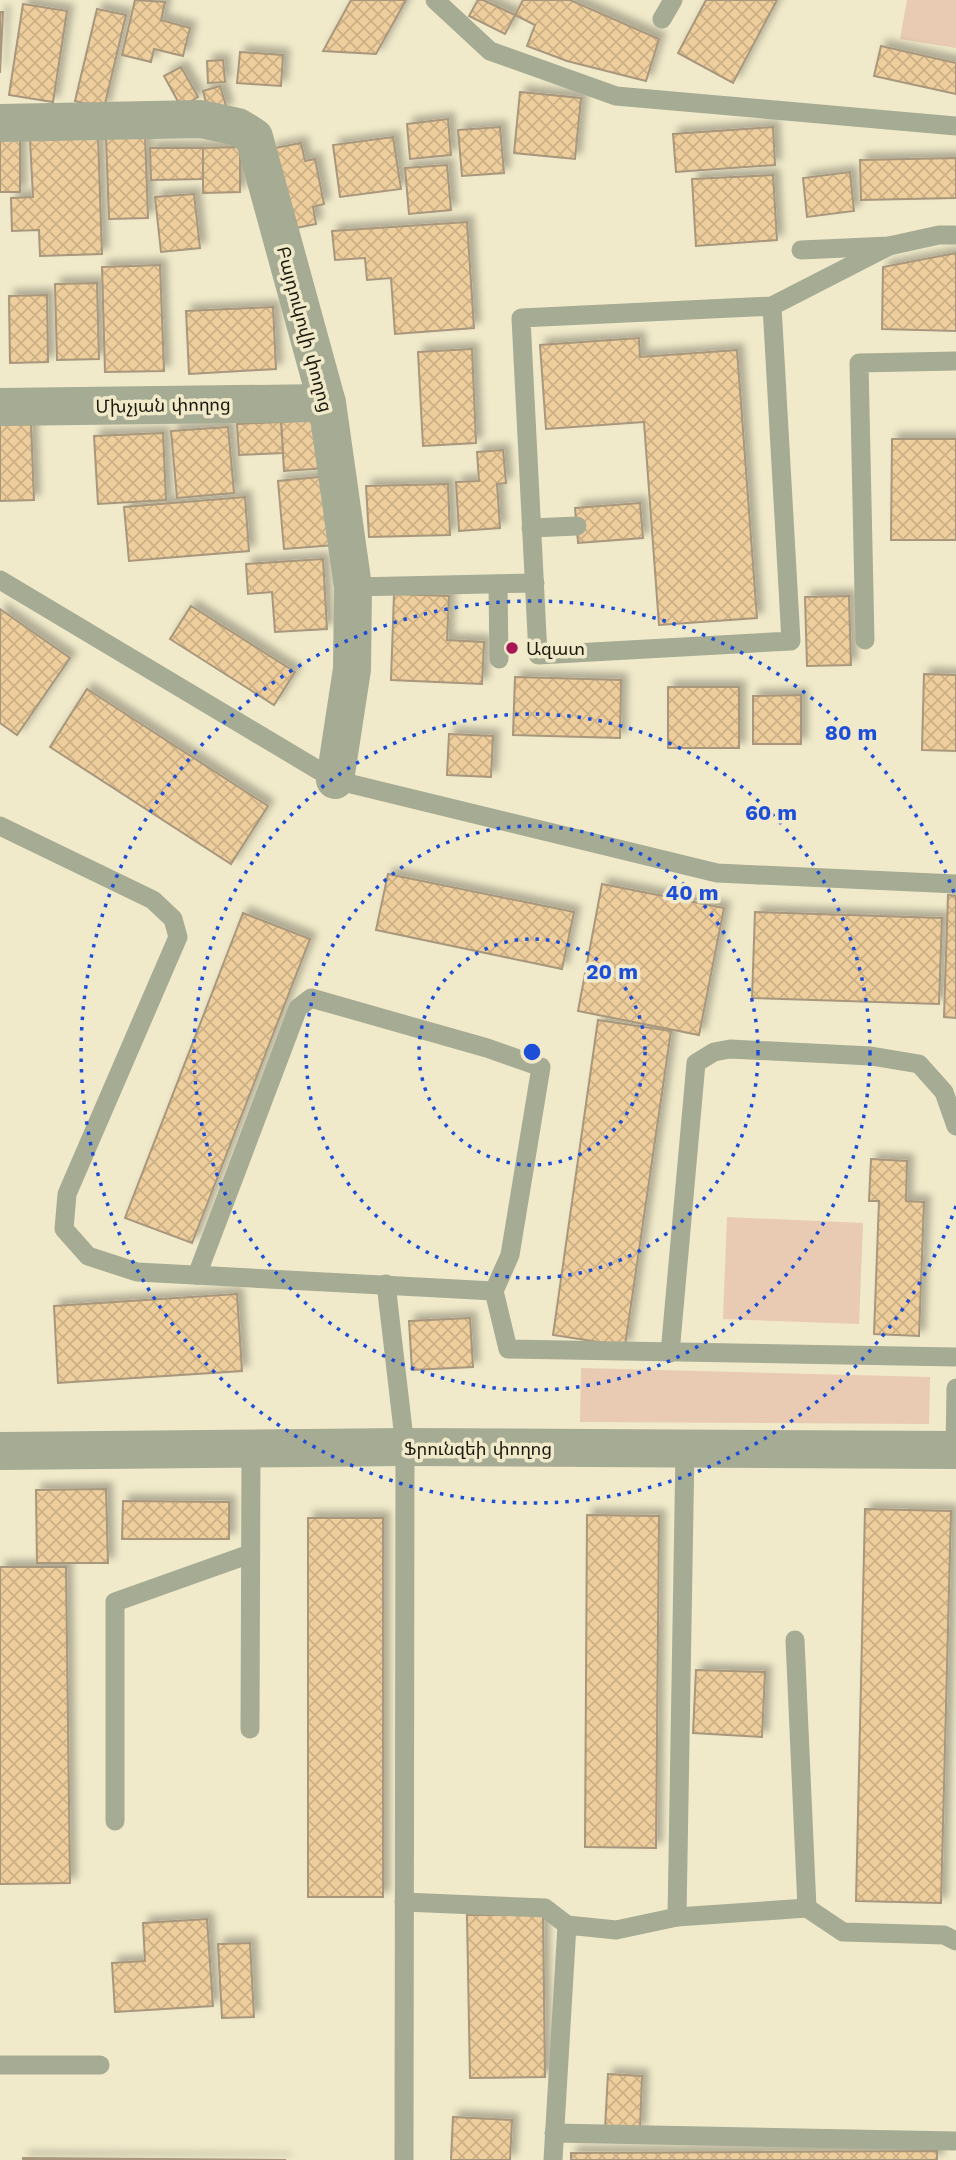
<svg xmlns="http://www.w3.org/2000/svg" width="956" height="2160" font-family="'Work Sans','Noto Sans Armenian',sans-serif">
	<defs>
		<pattern id="building-cross-hatch" width="8" height="8" patternUnits="userSpaceOnUse" patternTransform="scale(1.75)"><rect width="8" height="8" fill="#eece9c"/><path d="M0 0l8 8M0 8l8-8" fill="none" stroke="#ccb085"/></pattern>
		<filter id="shadow"><feDropShadow dx="6" dy="-6" stdDeviation="3.5" flood-color="#0004"/></filter>
	</defs>
	<rect width="100%" height="100%" fill="#f0eaca"/>
	<g fill="#e9cab2">
		<polygon points="907,0 956,0 956,48 900,39"/>
		<polygon points="727,1217 863,1223 859,1324 723,1319"/>
		<polygon points="581,1368 930,1377 929,1424 580,1422"/>
	</g>
	<g fill="url(#building-cross-hatch)" stroke="#a8977d" stroke-width="2" filter="url(#shadow)">
		<polygon points="135,0 165,2 161,20 190,28 183,56 154,49 151,62 122,55"/>
		<polygon points="351,0 406,0 376,54 323,51"/>
		<polygon points="478,0 483,0 515,15 505,34 469,16"/>
		<polygon points="523,0 570,0 659,39 646,81 567,61 527,46 535,25 515,15"/>
		<polygon points="706,0 777,0 733,83 678,53"/>
		<polygon points="23,4 67,11 53,102 9,95"/>
		<polygon points="97,9 126,15 104,108 75,101"/>
		<polygon points="0,12 3,12 0,73"/>
		<polygon points="881,46 956,63 956,94 874,76"/>
		<polygon points="240,52 283,55 281,86 237,83"/>
		<polygon points="223,60 225,82 208,83 207,61"/>
		<polygon points="181,67 198,97 181,107 164,76"/>
		<polygon points="220,86 227,109 209,114 203,91"/>
		<polygon points="520,92 581,98 575,159 514,153"/>
		<polygon points="448,119 451,155 410,159 407,124"/>
		<polygon points="500,127 504,173 462,176 458,130"/>
		<polygon points="773,127 775,165 676,172 673,134"/>
		<polygon points="145,135 148,218 109,219 106,137"/>
		<polygon points="98,137 102,254 40,256 39,230 12,231 11,198 33,197 30,140"/>
		<polygon points="393,137 401,189 340,197 333,145"/>
		<rect x="0" y="140" width="20" height="52"/>
		<polygon points="301,143 305,161 315,159 324,204 313,207 316,224 286,230 270,149"/>
		<polygon points="240,147 240,192 203,193 203,148"/>
		<polygon points="150,148 203,148 203,179 151,180"/>
		<polygon points="956,158 956,198 861,200 860,160"/>
		<polygon points="447,165 451,210 409,214 405,168"/>
		<polygon points="850,172 854,211 807,217 803,178"/>
		<polygon points="773,175 777,240 696,246 692,179"/>
		<polygon points="194,194 200,248 161,252 155,197"/>
		<polygon points="467,222 474,328 395,334 391,278 367,280 365,258 335,260 332,231"/>
		<polygon points="956,253 956,331 882,329 883,267"/>
		<polygon points="160,265 164,371 105,372 102,267"/>
		<polygon points="97,283 99,359 57,360 55,284"/>
		<polygon points="47,295 48,362 10,363 9,296"/>
		<polygon points="273,307 276,369 189,374 186,311"/>
		<polygon points="639,338 640,357 737,350 757,618 659,625 644,422 546,429 540,345"/>
		<polygon points="472,349 476,443 423,446 418,352"/>
		<polygon points="325,419 327,468 284,471 281,422"/>
		<polygon points="281,422 283,453 239,455 237,424"/>
		<polygon points="31,424 34,500 0,501 0,425"/>
		<polygon points="228,427 234,493 177,498 171,431"/>
		<polygon points="163,433 166,500 98,504 94,436"/>
		<polygon points="892,439 956,439 956,540 891,540"/>
		<polygon points="503,450 506,483 497,484 500,528 459,531 456,482 479,481 477,452"/>
		<polygon points="329,476 335,545 284,549 278,481"/>
		<polygon points="448,484 450,535 369,537 366,486"/>
		<polygon points="245,497 249,551 129,561 124,507"/>
		<polygon points="640,503 643,538 578,543 575,508"/>
		<polygon points="323,559 327,629 275,632 272,592 248,594 246,564"/>
		<polygon points="394,594 449,596 447,640 484,642 482,684 391,680"/>
		<polygon points="849,596 851,665 807,666 805,597"/>
		<polygon points="191,606 295,672 274,705 170,639"/>
		<polygon points="0,609 70,658 17,735 0,723"/>
		<polygon points="924,674 956,675 956,751 922,750"/>
		<polygon points="515,677 621,680 620,738 513,735"/>
		<rect x="668" y="687" width="71" height="61"/>
		<polygon points="87,689 268,806 231,864 50,747"/>
		<polygon points="801,695 801,744 753,744 753,696"/>
		<polygon points="449,734 493,736 491,777 447,775"/>
		<polygon points="388,874 574,912 562,969 376,930"/>
		<polygon points="602,884 724,908 699,1035 578,1011"/>
		<polygon points="948,895 956,896 956,1018 944,1017"/>
		<polygon points="755,912 942,918 939,1004 752,998"/>
		<polygon points="243,913 310,939 192,1243 125,1218"/>
		<polygon points="598,1020 671,1031 625,1346 553,1335"/>
		<polygon points="871,1159 907,1161 906,1201 924,1202 919,1336 874,1334 879,1201 869,1201"/>
		<polygon points="237,1294 242,1371 58,1383 54,1306"/>
		<polygon points="470,1318 473,1367 412,1370 409,1321"/>
		<polygon points="106,1489 108,1563 37,1563 36,1490"/>
		<polygon points="123,1501 229,1502 229,1539 122,1539"/>
		<polygon points="865,1509 951,1511 941,1903 856,1901"/>
		<polygon points="587,1515 659,1516 656,1848 585,1847"/>
		<rect x="308" y="1518" width="75" height="379"/>
		<polygon points="0,1567 66,1567 70,1883 0,1884"/>
		<polygon points="696,1670 765,1672 762,1737 693,1733"/>
		<polygon points="467,1915 543,1915 545,2077 470,2078"/>
		<polygon points="207,1919 213,2006 115,2012 112,1963 145,1961 143,1923"/>
		<polygon points="250,1943 254,2017 222,2018 218,1944"/>
		<polygon points="608,2074 642,2076 640,2130 605,2128"/>
		<polygon points="453,2117 512,2120 510,2160 451,2160"/>
		<polygon points="937,2151 937,2160 571,2160 571,2153"/>
		<polygon points="23,2158 286,2160 23,2160"/>
	</g>
	<g fill="none" stroke-linecap="round" stroke-linejoin="round">
		<g stroke="#a6ab94" stroke-width="19">
			<polyline points="435,0 490,51 616,96 956,126"/>
			<polyline points="662,19 673,0"/>
			<polyline points="801,250 889,246 939,235 956,235"/>
			<polyline points="772,306 791,641 538,655 521,318 772,306 889,246"/>
			<polyline points="531,528 577,526"/>
			<polyline points="0,580 335,780 717,873 956,884"/>
			<polyline points="498,584 499,659"/>
			<polyline points="353,587 535,583"/>
			<polyline points="865,640 859,363 956,361"/>
			<polyline points="0,826 153,900 173,919 178,937 67,1194 64,1229 88,1256 137,1272 494,1291"/>
			<polyline points="197,1275 298,1008 311,998 487,1048 541,1067 510,1255 494,1291 508,1349 956,1357"/>
			<polyline points="386,1284 405,1447 404,2160"/>
			<polyline points="670,1353 696,1063 714,1052 730,1049 871,1056 919,1064 944,1092 956,1126"/>
			<polyline points="955,1450 956,1388"/>
			<polyline points="795,1640 807,1908"/>
			<polyline points="250,1729 251,1450"/>
			<polyline points="115,1821 115,1602 250,1554"/>
			<polyline points="404,1902 545,1908 567,1925"/>
			<polyline points="677,1917 685,1449"/>
			<polyline points="0,2065 100,2065"/>
			<polyline points="554,2133 956,2141"/>
			<polyline points="553,2160 567,1925 616,1930 677,1917 807,1908 843,1932 944,1935 956,1941"/>
		</g>
		<g stroke="#a6ab94" stroke-width="38">
			<polyline points="0,123 201,119 238,127 254,137 327,403 353,587 352,669 335,780"/>
			<polyline points="0,407 327,403"/>
			<polyline points="0,1451 405,1447 956,1450"/>
		</g>
	</g>
	<g fill="none" stroke="#1d4ed8" stroke-width="3.5" stroke-dasharray="3.5 7">
		<circle cx="532" cy="1052" r="113"/>
		<circle cx="532" cy="1052" r="226"/>
		<circle cx="532" cy="1052" r="338"/>
		<path d="M956 1206A451 451 0 1 1 956 898"/>
	</g>
	<circle fill="#a71754" stroke="#f0eaca" stroke-width="2.5" cx="512" cy="648" r="7"/>
	<g text-anchor="middle" dominant-baseline="central" stroke-width="7" stroke-linejoin="round" paint-order="stroke">
		<g font-size="18" fill="#1c1a0f" stroke="#f0eaca">
			<text transform="translate(305 329) rotate(75)">Բայդուկովի փողոց</text>
			<text transform="translate(163 405) rotate(-1)">Մխչյան փողոց</text>
			<text x="478" y="1448">Ֆրունզեի փողոց</text>
		</g>
		<g font-size="18" fill="#1c1a0f" stroke="#f0eaca" text-anchor="start">
			<text x="526" y="648">Ազատ</text>
		</g>
	</g>
	<circle cx="532" cy="1052" r="10" fill="#1d4ed8" stroke="#f0eaca" stroke-width="3.5"/>
	<g font-size="21" text-anchor="middle" font-weight="bold" fill="#1d4ed8" stroke="#f0eaca" stroke-width="7" stroke-linejoin="round" paint-order="stroke">
		<text x="851" y="740">80 m</text>
		<text x="771" y="820">60 m</text>
		<text x="692" y="900">40 m</text>
		<text x="612" y="979">20 m</text>
	</g>
</svg>
